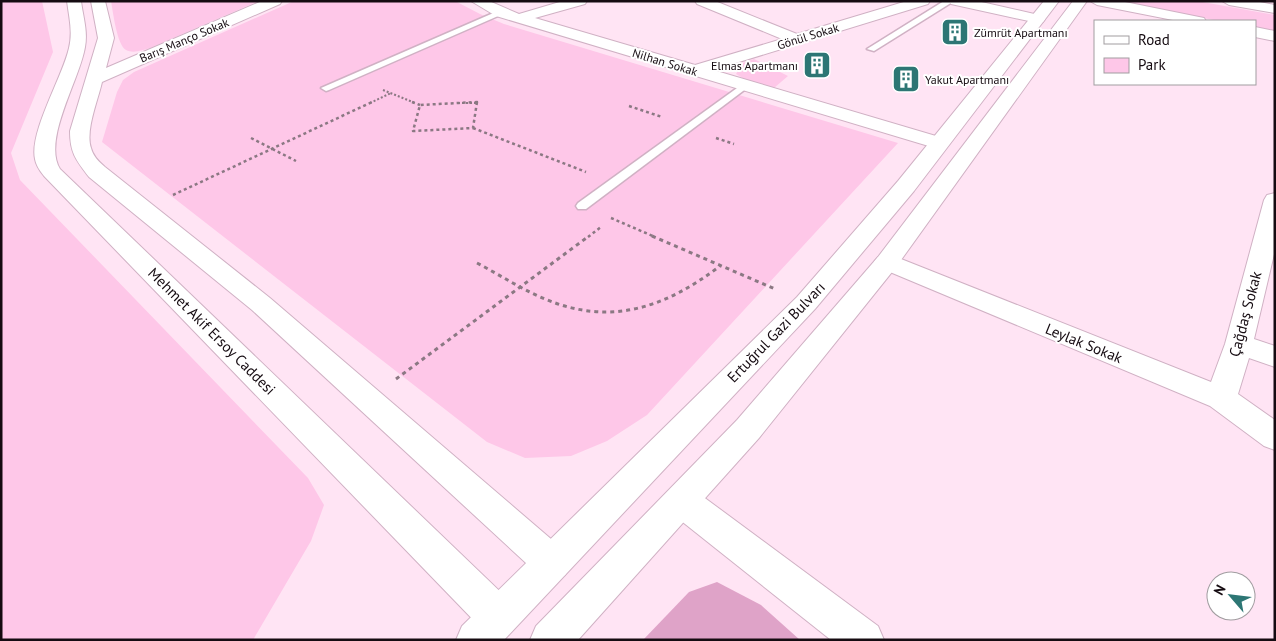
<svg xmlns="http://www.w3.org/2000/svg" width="1276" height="641" font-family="'PT Sans',sans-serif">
	<rect width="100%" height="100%" fill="#ffe4f4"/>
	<g fill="#fec7e8">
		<polygon points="1,1 42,1 53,52 11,153 20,180 308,478 324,505 311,541 253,640 1,640"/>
		<path d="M111,1H259L150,48C143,50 133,54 126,50C117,45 113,12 111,1Z"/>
		<polygon points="294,1 455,1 480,14 504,24 898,143 647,415 607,441 571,456 525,458 487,442 102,142 117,92 123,80 134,72"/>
		<polygon points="1112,1 1197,1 1275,15 1275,32 1255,28 1255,21 1219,21"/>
		<polygon points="754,59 788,76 774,88 746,80 736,74 743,63"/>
	</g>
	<polygon fill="#dfa3c8" points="717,582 761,605 800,640 643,640 689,592"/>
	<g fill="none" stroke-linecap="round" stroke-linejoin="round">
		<g stroke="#d0b1c4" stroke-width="3">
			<g id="service">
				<polygon points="944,1 954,1 874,51 867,49"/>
				<polygon points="498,11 505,13 329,90 326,91 321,88"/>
				<polygon points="744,83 747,84 747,88 586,209 578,209 576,206 578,203"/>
			</g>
		</g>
		<g stroke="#d0b1c4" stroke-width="2">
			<g id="minor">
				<path d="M67,1H81C83,17 88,31 85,47C80,79 42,140 60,169L512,603L518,617L512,631L498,637L484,631L44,176C40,171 36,165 35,159C29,132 63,76 69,48C73,32 69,17 67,1Z"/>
				<path d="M91,1H105L114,38L106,68L262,1H282L280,4L102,82C98,100 85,131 91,148C93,156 99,162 105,167L270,298L565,551L571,563L565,575L552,581L539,575L252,310L89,177C76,160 70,153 70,131L98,38Z"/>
				<polygon points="471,1 489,1 519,14 563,1 587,1 585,4 535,18 695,65 782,39 697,4 695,1 715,1 797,34 907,1 930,1 928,4 713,70 946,139 949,143 946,147 939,149 932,147 496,16"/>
				<polygon points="949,1 977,1 1043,16 1045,19 1043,22 1038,23 951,4"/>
				<polygon points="1090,1 1120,1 1199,17 1204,18 1206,21 1178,21 1097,5"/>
				<polygon points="1222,1 1255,1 1275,5 1275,13 1229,5"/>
				<polygon points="1255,27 1275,31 1275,41 1255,37"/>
				<polygon points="1275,193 1275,250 1254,339 1275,346 1275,367 1249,358 1238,394 1275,420 1275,450 1264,446 1210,406 878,267 874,262 878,257 887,254 896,257 1211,382 1225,344 1264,200 1267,195"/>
				<polygon points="682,486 694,490 878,626 884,640 831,640 670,512 664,501 670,490"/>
			</g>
		</g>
		<g stroke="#d0b1c4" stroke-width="2">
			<g id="secondary">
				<polygon points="1044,1 1059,1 914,191 815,309 504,640 456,640 462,626 797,297 898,181"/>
				<polygon points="1073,1 1087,1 896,267 759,438 578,640 530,640 536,626 737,420 878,257"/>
			</g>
		</g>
		<g stroke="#8b7883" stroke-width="2" stroke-dasharray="2 2" stroke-linecap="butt">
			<polyline points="383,90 415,103"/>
			<polyline points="370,103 391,93"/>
			<polyline points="458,103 477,103"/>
		</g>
		<g stroke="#8b7883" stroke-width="2.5" stroke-dasharray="3 3" stroke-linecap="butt">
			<polyline points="412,102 420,105"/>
			<polygon points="477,102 473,128 413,131 420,105"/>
			<polyline points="629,106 662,117"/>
			<polyline points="473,128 586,172"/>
			<polyline points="251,138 296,161"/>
			<polyline points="716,138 734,144"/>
			<polyline points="173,195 372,102"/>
			<polyline points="611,218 655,237"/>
			<polyline points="588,237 601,227"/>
		</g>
		<g stroke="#8b7883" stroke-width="3" stroke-dasharray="4 4" stroke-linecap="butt">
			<polyline points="652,236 775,289"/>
			<path d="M477,263C500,275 521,289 545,299C611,327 666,307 720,266"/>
			<polyline points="396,379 589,236"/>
		</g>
		<use href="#service" fill="#fff" fill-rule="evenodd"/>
		<use href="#minor" fill="#fff" fill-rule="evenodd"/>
		<use href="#secondary" fill="#fff" fill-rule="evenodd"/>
	</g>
	<defs>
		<g id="building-square" transform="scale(1.4375)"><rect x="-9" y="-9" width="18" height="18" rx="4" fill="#2d7674" stroke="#fff"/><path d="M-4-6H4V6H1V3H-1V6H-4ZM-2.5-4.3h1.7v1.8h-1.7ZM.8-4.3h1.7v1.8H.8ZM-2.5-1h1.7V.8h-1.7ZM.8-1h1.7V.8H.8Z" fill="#fff"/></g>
	</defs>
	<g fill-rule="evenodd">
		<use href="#building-square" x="955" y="32"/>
		<use href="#building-square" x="817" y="65"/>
		<use href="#building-square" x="906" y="79"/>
	</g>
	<g text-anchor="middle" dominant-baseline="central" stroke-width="4" stroke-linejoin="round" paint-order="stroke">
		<g font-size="12" fill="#150b11" stroke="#fff" text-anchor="start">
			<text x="974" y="32">Zümrüt Apartmanı</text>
			<text x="798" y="65" text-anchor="end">Elmas Apartmanı</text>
			<text x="925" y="79">Yakut Apartmanı</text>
		</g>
		<g font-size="12" fill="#150b11" stroke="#fff">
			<text transform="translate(808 36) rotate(-17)">Gönül Sokak</text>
			<text transform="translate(184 40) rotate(-23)">Barış Manço Sokak</text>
			<text transform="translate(665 62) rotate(17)">Nilhan Sokak</text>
		</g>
		<g font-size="15" fill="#150b11" stroke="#fff">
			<text transform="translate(1245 314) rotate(-75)">Çağdaş Sokak</text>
			<text transform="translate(212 331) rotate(45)">Mehmet Akif Ersoy Caddesi</text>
			<text transform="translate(776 332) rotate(-46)">Ertuğrul Gazi Bulvarı</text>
			<text transform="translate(1084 343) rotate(22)">Leylak Sokak</text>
		</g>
	</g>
	<rect width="1276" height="641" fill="none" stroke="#150b11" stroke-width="5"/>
	<rect x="1094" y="20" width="162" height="65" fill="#ffffff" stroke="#a19da0"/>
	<rect x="1104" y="36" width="25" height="8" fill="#ffffff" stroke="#a19da0"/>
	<text x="1138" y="45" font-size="15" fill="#150b11">Road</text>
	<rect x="1104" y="58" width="25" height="15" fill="#fec7e8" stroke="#a19da0"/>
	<text x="1138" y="70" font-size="15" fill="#150b11">Park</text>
	<g transform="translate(1231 596) rotate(298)"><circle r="24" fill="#ffffff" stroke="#a19da0"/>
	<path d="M0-4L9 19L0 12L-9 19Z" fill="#2d7674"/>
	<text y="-8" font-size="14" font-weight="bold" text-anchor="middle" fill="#150b11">N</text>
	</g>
</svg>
